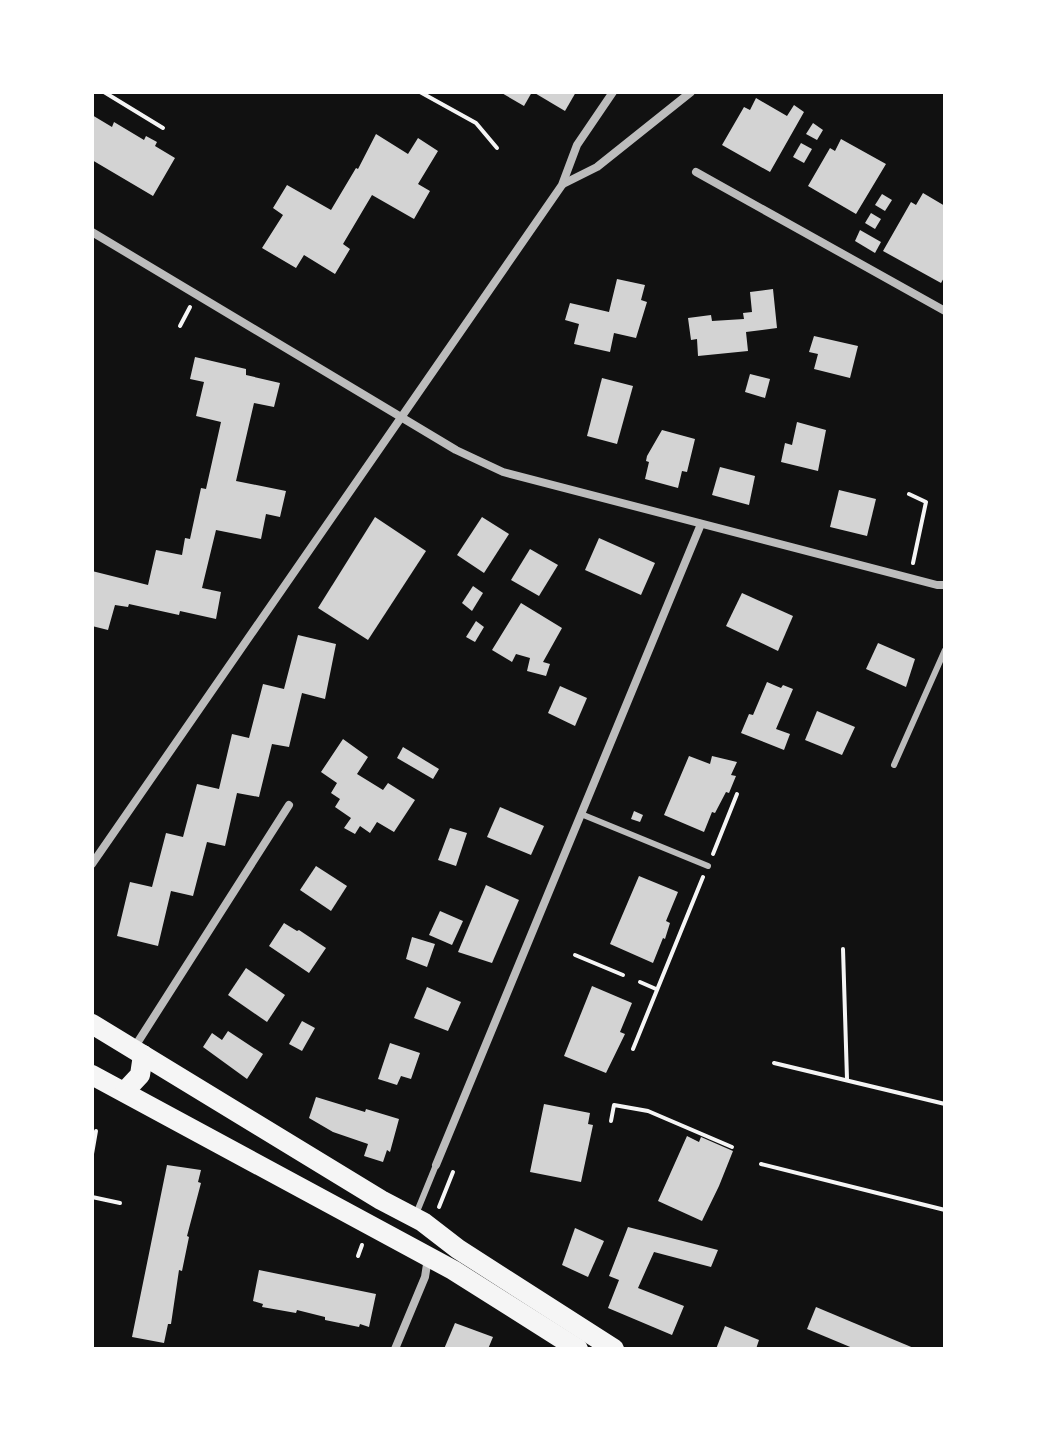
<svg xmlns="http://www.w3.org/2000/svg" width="1037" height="1441" font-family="'Open Sans',sans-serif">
	<rect width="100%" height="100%" fill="#111"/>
	<g fill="#d3d3d3">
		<polygon points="500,92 532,92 524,106"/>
		<polygon points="533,92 576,92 565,111"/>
		<polygon points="756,98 787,116 794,105 804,112 770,172 722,145 744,107 750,110"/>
		<polygon points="92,115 112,127 114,122 144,140 146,136 157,142 155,146 175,158 153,196 92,160"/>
		<polygon points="813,123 823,130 817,140 806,134"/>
		<polygon points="376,134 408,154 418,138 438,151 418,184 430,191 414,219 372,195 343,244 350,249 335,274 304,255 296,268 262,248 283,215 273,208 287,185 331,210 356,168 358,169"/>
		<polygon points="841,139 886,164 856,214 808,186 830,148 835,151"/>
		<polygon points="801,143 812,149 804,163 793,157"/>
		<polygon points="923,193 945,206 945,276 941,283 883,251 911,202 916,205"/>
		<polygon points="882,194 892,200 885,211 875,205"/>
		<polygon points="871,213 881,219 875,229 865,223"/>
		<polygon points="860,230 881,242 875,253 855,241"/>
		<polygon points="617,279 645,285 641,300 647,302 636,338 614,333 610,352 574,344 579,324 565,320 570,303 609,312"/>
		<polygon points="773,289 777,328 746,332 748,351 698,356 697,339 691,340 688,318 711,315 712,321 744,319 743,313 752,312 750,292"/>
		<polygon points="814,336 858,346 850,378 814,369 818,354 809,352"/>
		<polygon points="195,357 246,369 246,375 280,383 274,407 254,403 236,481 286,491 280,517 266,514 261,539 216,530 202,588 221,592 216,619 180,611 179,615 129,604 128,607 115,605 108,630 92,626 92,571 148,585 156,550 182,555 185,538 190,539 201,488 206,489 221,422 196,416 204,382 190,379"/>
		<polygon points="750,374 770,379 765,398 745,392"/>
		<polygon points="602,378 633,386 617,444 587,436"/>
		<polygon points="797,422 826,430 818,471 781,462 785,443 792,445"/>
		<polygon points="662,430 695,439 687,472 682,471 678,488 645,479 649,462 646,461 647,456"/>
		<polygon points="720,467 755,476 749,505 712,495"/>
		<polygon points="839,490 876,499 867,536 830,527"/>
		<polygon points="375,517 426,551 368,640 318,608"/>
		<polygon points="482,517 509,534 484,573 457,555"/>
		<polygon points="599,538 655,563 641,595 585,570"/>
		<polygon points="530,549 558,565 539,596 511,580"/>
		<polygon points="473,586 483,593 472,611 462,603"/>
		<polygon points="742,593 793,616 778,651 726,626"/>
		<polygon points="521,603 562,628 543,662 550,664 546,676 527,671 530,658 516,654 512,662 492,650"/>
		<polygon points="476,621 484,627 475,642 466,637"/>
		<polygon points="298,635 336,644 325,699 302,693 289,747 272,744 259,797 237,793 225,846 207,842 193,896 171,891 158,946 117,936 130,882 152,887 166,833 183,837 197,784 219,789 232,734 249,738 263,684 284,689"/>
		<polygon points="878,643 915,659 906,687 866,669"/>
		<polygon points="767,682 781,688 783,685 793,689 776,729 790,734 784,750 741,733 749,714 753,715"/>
		<polygon points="560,686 587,698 575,726 548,713"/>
		<polygon points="817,711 855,727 842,755 805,740"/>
		<polygon points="343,739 368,757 357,774 383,790 388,783 415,800 394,832 377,822 370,833 360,826 355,834 344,828 351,818 335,807 340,799 331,793 337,783 321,772"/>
		<polygon points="403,747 439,769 433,779 397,758"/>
		<polygon points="689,756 710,764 712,756 737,762 731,775 736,776 729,793 726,792 715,813 712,812 704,832 664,815"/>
		<polygon points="500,807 544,826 531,855 487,837"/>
		<polygon points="634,811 643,815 640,822 631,819"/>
		<polygon points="450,828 467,833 456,866 438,860"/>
		<polygon points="316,866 347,886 331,911 300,890"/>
		<polygon points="639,876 678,892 666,921 670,923 665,939 663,938 653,963 610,944"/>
		<polygon points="486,885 519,900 492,963 458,952"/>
		<polygon points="440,911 463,921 452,945 429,935"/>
		<polygon points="284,923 297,931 299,930 326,948 309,973 269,946"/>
		<polygon points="412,937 435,944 427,967 406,959"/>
		<polygon points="246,968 285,995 267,1022 228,995"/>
		<polygon points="592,986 632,1003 620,1032 625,1034 606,1073 564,1056"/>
		<polygon points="427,987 461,1002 448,1031 414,1018"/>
		<polygon points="302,1021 315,1028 302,1051 289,1044"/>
		<polygon points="228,1031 263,1054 247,1079 203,1047 212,1033 222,1040"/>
		<polygon points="390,1043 420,1053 411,1079 401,1076 397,1085 378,1079"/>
		<polygon points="316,1097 365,1112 366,1109 399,1119 390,1152 387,1150 383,1162 364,1156 368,1144 333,1132 309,1118"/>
		<polygon points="544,1104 590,1113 588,1124 593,1125 581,1182 530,1172"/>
		<polygon points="687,1136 699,1142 701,1137 733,1151 719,1186 702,1221 658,1201"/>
		<polygon points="167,1165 201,1170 198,1182 201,1183 187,1236 189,1237 182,1271 179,1270 171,1324 168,1324 164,1343 132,1337"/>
		<polygon points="628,1227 718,1250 711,1267 654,1252 638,1288 684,1306 672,1335 608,1308 619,1280 609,1276"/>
		<polygon points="575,1228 604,1241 588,1277 562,1265"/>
		<polygon points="259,1270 376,1294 369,1327 360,1324 359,1327 325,1320 325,1317 297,1310 296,1313 262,1307 263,1304 253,1301"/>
		<polygon points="816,1307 916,1349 855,1349 807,1329"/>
		<polygon points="455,1323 493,1337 488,1349 444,1349"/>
		<polygon points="725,1326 759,1340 756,1349 716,1349"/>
	</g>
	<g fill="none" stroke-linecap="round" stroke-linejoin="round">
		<g stroke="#f5f5f5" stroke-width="4">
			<polyline points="104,92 163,128"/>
			<polyline points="420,92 476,123 497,148"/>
			<polyline points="180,326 190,307"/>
			<polyline points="909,494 926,502 913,563"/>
			<polyline points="713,854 737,794"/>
			<polyline points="843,949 847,1079"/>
			<polyline points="575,955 623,975"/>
			<polyline points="640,982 656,989"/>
			<polyline points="633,1049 703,877"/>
			<polyline points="774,1063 945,1104"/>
			<polyline points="611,1121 614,1105 648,1111 732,1147"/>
			<polyline points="92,1154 96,1131"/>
			<polyline points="761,1164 945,1210"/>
			<polyline points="92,1197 120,1203"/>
			<polyline points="439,1207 453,1172"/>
			<polyline points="358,1256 362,1245"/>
			<polyline points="92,1349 96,1349"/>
		</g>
		<g stroke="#bcbcbc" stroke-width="6">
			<polyline points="894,765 945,650"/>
			<polyline points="581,814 708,866"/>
			<polyline points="416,1214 436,1165"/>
		</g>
		<g stroke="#bcbcbc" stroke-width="8">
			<polyline points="696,172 945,311"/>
			<polyline points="563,184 597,167 691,92"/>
			<polyline points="92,232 456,450 503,472 937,585 945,585"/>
			<polyline points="92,864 562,185 577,145 613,92"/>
			<polyline points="134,1048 289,805"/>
			<polyline points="436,1165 701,524"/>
			<polyline points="395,1349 425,1277 428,1258"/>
		</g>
		<g stroke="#f5f5f5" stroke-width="20">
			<polyline points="92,1024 381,1200 423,1222 458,1249 614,1349"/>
			<polyline points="92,1075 453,1270 578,1349"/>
			<polyline points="125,1091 140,1075 143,1055"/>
		</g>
	</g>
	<rect width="1037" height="1441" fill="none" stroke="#ffffff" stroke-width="188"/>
</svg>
